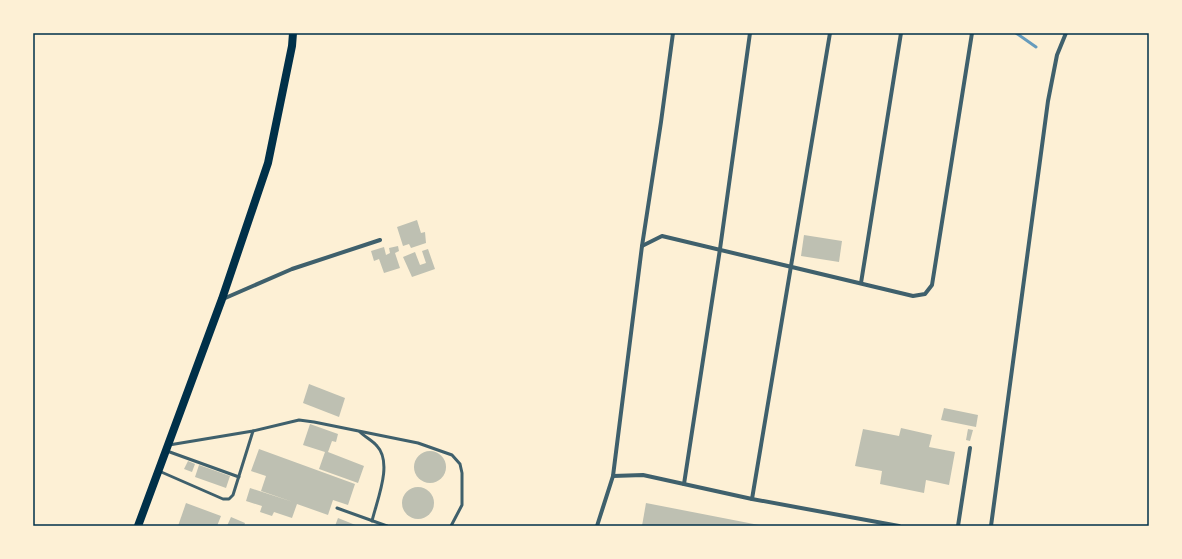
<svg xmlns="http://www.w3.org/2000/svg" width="1182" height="559" font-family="Lato,sans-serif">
	<rect width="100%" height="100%" fill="#fdf0d5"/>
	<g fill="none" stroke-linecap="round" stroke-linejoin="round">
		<polyline stroke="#669bbc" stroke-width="3" points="1016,33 1036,47"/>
	</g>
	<g fill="#bec0b2">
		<polygon points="417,220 421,233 425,232 426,243 411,248 409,244 403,246 397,227"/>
		<polygon points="804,235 842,241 839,262 801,256"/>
		<polygon points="398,246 399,251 395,253 400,268 384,273 379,259 374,261 371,251 384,247 386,255 390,253 389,248"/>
		<polygon points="428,249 435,269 412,277 403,257 415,252 420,265 426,263 422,251"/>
		<polygon points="309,384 345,398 339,417 303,403"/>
		<polygon points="944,408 978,415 976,427 941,420"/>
		<polygon points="310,424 338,434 336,442 332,441 328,452 364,466 358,483 319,469 325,452 303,445"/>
		<polygon points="901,428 932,435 929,447 955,452 949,485 926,480 924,493 880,484 882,471 855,466 863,429 899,436"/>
		<polygon points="968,429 973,430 970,441 966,440"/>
		<polygon points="259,449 355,484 348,505 333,500 328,515 297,504 292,518 274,512 272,516 260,512 262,506 246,501 250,488 293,502 261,491 266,476 251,471"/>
		<circle cx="430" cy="467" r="16"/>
		<polygon points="188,461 195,464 192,472 184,469"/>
		<polygon points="199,465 230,476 226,488 195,477"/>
		<circle cx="418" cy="503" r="16"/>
		<polygon points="186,503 221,516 217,526 178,526"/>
		<polygon points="646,503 759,525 759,526 642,526"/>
		<polygon points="231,517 245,523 244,526 227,526"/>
		<polygon points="338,518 358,526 335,526"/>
	</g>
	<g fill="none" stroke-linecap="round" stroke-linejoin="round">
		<g stroke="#3f606c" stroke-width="3">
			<path d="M360,432C365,437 373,441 377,446C393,463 377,500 372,521"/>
			<polyline points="169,445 253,431 299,420 314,422 418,443 452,455 460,464 462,473 462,505 451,526"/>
			<polyline points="167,451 239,477"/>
			<polyline points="159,471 223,499 229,499 233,495 253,431"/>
			<polyline points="337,508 387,526"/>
		</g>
		<g stroke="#3f606c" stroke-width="4">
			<polyline points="642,246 662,236 913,296 925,294 932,285 972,33"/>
			<polyline points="861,283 901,33"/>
			<polyline points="223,299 292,269 380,240"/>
			<polyline points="613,476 643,475 752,499 899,526"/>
			<polyline points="684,484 720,249 750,33"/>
			<polyline points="752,499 830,33"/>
			<polyline points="597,526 613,476 642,246 661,122 673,33"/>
			<polyline points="958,526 970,448"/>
			<polyline points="991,526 1048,101 1057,55 1066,33"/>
		</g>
		<polyline stroke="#003049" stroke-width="8" points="138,526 222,299 268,163 292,46 293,33"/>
	</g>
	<rect width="1182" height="559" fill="none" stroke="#fdf0d5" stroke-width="68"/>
	<rect x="34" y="34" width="1114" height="491" fill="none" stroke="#003049" stroke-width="1.5"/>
</svg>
